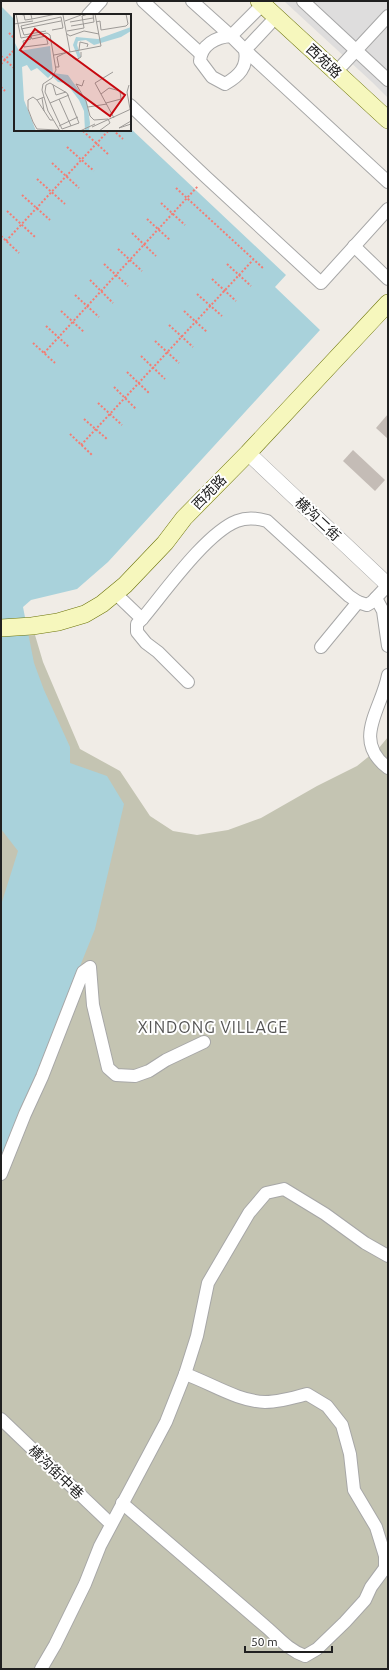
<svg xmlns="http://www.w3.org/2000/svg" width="389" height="1670" font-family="Ubuntu,'Noto Sans SC',sans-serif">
	<rect width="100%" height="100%" fill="#f0ece6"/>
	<polygon fill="#dedddd" points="284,1 388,1 388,98 372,82"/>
	<polygon fill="#c4c4b2" points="35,635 43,662 80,749 120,771 150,816 173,831 197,835 228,830 261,818 317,786 357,766 378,749 388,737 388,1669 1,1669 1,637"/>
	<polygon fill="#a9d2db" points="1,6 15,20 15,130 130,130 130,128 286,275 275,287 320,330 108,562 77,589 31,600 23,607 34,663 44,690 70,747 70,763 107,776 124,804 95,929 1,1162 1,905 18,851 1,829"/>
	<g fill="#c4bcb6">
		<polygon points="388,414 388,439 376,428"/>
		<polygon points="353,450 385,480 375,491 343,461"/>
	</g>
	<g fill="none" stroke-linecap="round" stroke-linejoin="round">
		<g stroke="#a7a7a7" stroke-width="14">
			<g id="minor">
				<polyline points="143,1 201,54"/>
				<polyline points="192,1 231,36 263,4"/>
				<polyline points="303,1 388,80"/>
				<polyline points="88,15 101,1"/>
				<polyline points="276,17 245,50 388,182"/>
				<path d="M231,36L245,50C248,67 239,76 225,84L212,77L200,61C201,45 216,37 231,36Z"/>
				<polyline points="336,72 388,16"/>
				<polyline points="130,105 206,177 321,283 388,209"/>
				<polyline points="354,246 388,279"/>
				<path d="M115,593L142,619C164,593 206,533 237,521C247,517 257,518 267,521L349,596L358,602L367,605L372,602L388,585"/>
				<polyline points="376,598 383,611 388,646"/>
				<polyline points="142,619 137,624 137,632 146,643 158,652 188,682"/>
				<polyline points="321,647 358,602"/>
				<path d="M388,675C382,709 351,740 388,768"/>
				<polyline points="1,1174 25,1114 42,1077 83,972 90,967 93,1005 108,1068 116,1075 135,1076 149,1071 166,1060 204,1042"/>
				<polyline points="1,1419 111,1524"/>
				<path d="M122,1503C169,1544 217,1585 265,1626C278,1637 288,1650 305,1656L317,1649L345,1622L365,1600L371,1587L385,1568V1556L376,1527L354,1490L350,1454L342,1425L327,1406L307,1394C293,1398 279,1402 265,1402C237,1401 211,1383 185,1374"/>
				<polyline points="41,1669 55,1645 85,1584 100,1546 166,1422 185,1374 197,1336 208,1283 249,1213 266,1193 284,1189 325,1214 365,1243 388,1256"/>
			</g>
		</g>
		<g stroke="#a7a7a7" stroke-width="16">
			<polyline id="tertiary" points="248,453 388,585"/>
		</g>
		<g stroke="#6c740a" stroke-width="18">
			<g id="secondary">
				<polyline points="259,1 388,120"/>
				<polyline points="1,628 32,626 58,622 85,614 102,604 125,585 165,543 184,518 248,453 388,303"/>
			</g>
		</g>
		<g stroke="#f47c73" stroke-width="2" stroke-dasharray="2 2" stroke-linecap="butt">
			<polyline points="9,33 15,39"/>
			<polyline points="1,56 15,69"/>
			<polyline points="1,64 15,49"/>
			<polyline points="1,87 5,91"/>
			<polyline points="113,130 123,139"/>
			<polyline points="83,131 109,155"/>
			<polyline points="67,147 94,171"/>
			<polyline points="52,163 79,188"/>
			<polyline points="37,179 65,204"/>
			<polyline points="176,188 264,269"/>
			<polyline points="22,195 50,220"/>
			<polyline points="161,203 185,225"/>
			<polyline points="7,211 35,237"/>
			<polyline points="147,219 170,240"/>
			<polyline points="132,233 156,256"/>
			<polyline points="1,236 19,253"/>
			<polyline points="6,241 109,130"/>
			<polyline points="118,249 142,271"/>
			<polyline points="104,264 128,286"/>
			<polyline points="227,264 251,286"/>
			<polyline points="212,279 236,301"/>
			<polyline points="90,280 113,303"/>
			<polyline points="197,294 222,316"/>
			<polyline points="75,295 99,317"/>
			<polyline points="61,311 84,332"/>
			<polyline points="184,311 207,332"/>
			<polyline points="169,325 193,347"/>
			<polyline points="46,326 69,347"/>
			<polyline points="155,341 179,363"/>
			<polyline points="33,343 55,363"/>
			<polyline points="44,353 198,186"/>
			<polyline points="141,356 165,379"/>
			<polyline points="127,372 149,393"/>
			<polyline points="114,387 136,409"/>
			<polyline points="98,403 122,425"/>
			<polyline points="84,419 107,439"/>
			<polyline points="70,434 92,455"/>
			<polyline points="81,445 253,260"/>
		</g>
		<use href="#minor" stroke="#fff" stroke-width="12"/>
		<use href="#tertiary" stroke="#fff" stroke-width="15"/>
		<use href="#secondary" stroke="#f6f7bd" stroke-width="17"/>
	</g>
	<g text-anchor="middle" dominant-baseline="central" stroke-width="4" stroke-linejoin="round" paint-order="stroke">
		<g font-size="14" fill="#202020" stroke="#fff">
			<text transform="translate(324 61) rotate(43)">西苑路</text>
			<text transform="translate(209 492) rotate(-46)">西苑路</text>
			<text transform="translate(318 519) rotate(43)">横沟二街</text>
			<text transform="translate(56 1472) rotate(44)">横沟街中巷</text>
		</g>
		<g font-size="16" letter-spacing="1" fill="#535353" stroke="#fff">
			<text x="213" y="1027">XINDONG VILLAGE</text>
		</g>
	</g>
	<g transform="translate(14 14)">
		<rect width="117" height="117" fill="#f0ece6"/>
		<path d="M117,13V17L107,23L80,31L72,26L64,27L63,31L67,43L64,44L59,31L62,23L84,25ZM0,27L5,37L36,32L39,59L54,61L73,88L76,109L75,117H71L70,97L65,86L52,69L44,68L37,61L34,64L23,54L17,57L13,51L8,53L10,86L22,117H0Z" fill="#a9d2db"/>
		<path fill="none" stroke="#9d9a97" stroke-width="1" d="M2,0L7,24L33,19L36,21L42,56L38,64L29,70L28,76L34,97L46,117M5,0L10,1L11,6L18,5L17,1M49,1L56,38M18,5L42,0M51,7L67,1M56,8L79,4M82,8L86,7L87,16L112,12L114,10L112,0M0,10L19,7M69,10L80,8L79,0M57,12L69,10M7,15L47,7M32,17L10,21L7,12L47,3L49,14L38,16M53,17L70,14L68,2L74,0M53,20L56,22L70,17L85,20M16,22L17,25L9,27L10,33L34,30L32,22L18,25L17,22M65,36L66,28L74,30L73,33M53,39L62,46L67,43V38M40,41L87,32L81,0M42,53H45L43,43L53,38M99,58L81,69L100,104M70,66L68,72L62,70L72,87L76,102L80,106L94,105L96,109L85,117M36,69L53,79L65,109L48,115L31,78L32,71ZM39,71L42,81L52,78M115,71L113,78L116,95M87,80L95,74L106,77L107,85L92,89M30,83L23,86L19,83L14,86V95L19,108L23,115L45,116M28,84L30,97M45,85L57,112M23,86L36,106H39M36,89L55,81M74,93L93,90M117,107L105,114L117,110M45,112L64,103M78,113L117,95M66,117L81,110"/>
		<path fill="#c70910" fill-opacity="0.15" stroke="#c70910" stroke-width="2" d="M21,15L111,81L96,102L6,36Z"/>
		<rect width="117" height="117" fill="none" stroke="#202020" stroke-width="2"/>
	</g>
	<rect width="389" height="1670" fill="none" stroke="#202020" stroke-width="4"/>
	<path d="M245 1646v6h87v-6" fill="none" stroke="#202020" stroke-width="2"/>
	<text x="251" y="1646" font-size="12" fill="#202020" stroke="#ffffff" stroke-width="3" paint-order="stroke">50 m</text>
</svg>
